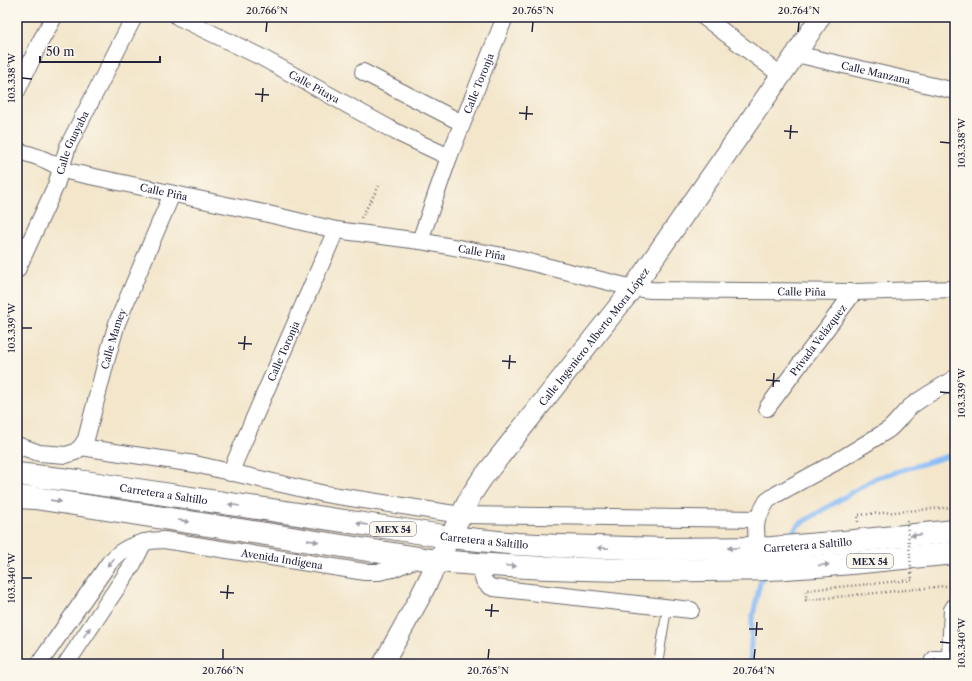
<svg xmlns="http://www.w3.org/2000/svg" width="972" height="681" font-family="'Libre Caslon Text',serif">
	<rect width="100%" height="100%" fill="#fbf7ec"/>
	<filter id="ink" filterUnits="userSpaceOnUse"><feTurbulence type="fractalNoise" baseFrequency=".025" numOctaves="2"/><feDisplacementMap in="SourceGraphic" scale="8" xChannelSelector="R" yChannelSelector="G"/><feConvolveMatrix kernelMatrix="1 2 1 2 8 2 1 2 1" color-interpolation-filters="sRGB"/></filter>
	<filter id="wash" filterUnits="userSpaceOnUse"><feTurbulence type="fractalNoise" baseFrequency=".012" numOctaves="4" result="noise"/><feDisplacementMap in="SourceGraphic" scale="16" xChannelSelector="R" yChannelSelector="G"/><feGaussianBlur stdDeviation="0.9" result="paint"/><feColorMatrix in="noise" values="0 0 0 0 0 0 0 0 0 0 0 0 0 0 0 0 0 1.4 0 .05"/><feComposite in="paint" operator="in"/></filter>
	<g filter="url(#wash)">
		<rect width="100%" height="100%" fill="#f3e6cb"/>
		<g fill="none" stroke-linecap="round" stroke-linejoin="round">
			<g stroke="#89bbf6" stroke-width="5">
				<polyline points="788,540 798,525 876,478 955,454"/>
				<polyline points="750,664 752,620 760,583 765,575"/>
			</g>
		</g>
	</g>
	<g filter="url(#ink)">
		<g fill="none" stroke-linecap="round" stroke-linejoin="round">
			<g stroke="#6b676d" stroke-width="10">
				<g id="service">
					<polyline points="946,655 948,609 951,604 955,602"/>
					<polyline points="658,664 667,608"/>
					<polyline points="928,664 929,659 933,655 955,655"/>
				</g>
			</g>
			<g stroke="#6b676d" stroke-width="18">
				<g id="minor">
					<path id="s1" d="M178,17L261,57L396,132L449,157"/>
					<polyline points="704,17 781,75"/>
					<path id="s2" d="M796,54L955,91"/>
					<polyline points="363,72 462,123"/>
					<polyline points="17,91 40,42 54,17"/>
					<path id="s3" d="M17,151C26,153 36,156 45,160C54,164 62,169 71,172L264,213L336,230L420,241L509,257L633,288L651,290L854,292L955,289"/>
					<path id="s4" d="M420,241L449,157L505,17"/>
					<path id="s5" d="M17,270L56,185L68,146L134,17"/>
					<path id="s6" d="M767,408L854,292"/>
					<path id="s7" d="M17,445L39,453L66,455L75,452L81,447L86,439L107,358L117,323L172,194"/>
					<polyline points="81,447 195,464 325,494 461,515 757,519"/>
					<path id="s8" d="M230,473L336,230"/>
					<path d="M757,548L756,527L757,519L767,501L777,494L836,462L888,430C897,423 902,414 910,407C924,396 940,388 955,378"/>
					<path d="M481,565C482,575 482,585 494,588L691,610"/>
					<path id="s9" d="M39,664L109,563C113,559 117,555 121,552C133,544 149,540 164,540L365,572H379L393,569L419,558"/>
					<polyline points="66,664 133,564 144,542"/>
				</g>
			</g>
			<g stroke="#6b676d" stroke-width="22">
				<g id="tertiary">
					<path id="s10" d="M383,664L419,599L470,497L481,480L633,288L796,54L820,17"/>
				</g>
			</g>
			<g stroke="#6b676d" stroke-width="24">
				<g id="primary">
					<path id="s11" d="M17,474L78,481L450,537L517,544L560,546L665,549L772,548L844,542L955,531"/>
					<path d="M17,497L35,498L74,504L438,561C528,569 618,571 707,570C734,569 760,570 786,568C843,565 899,558 955,553"/>
				</g>
			</g>
			<g stroke="#6b676d" stroke-width="2.5" stroke-dasharray="1 3" stroke-linecap="butt">
				<polyline points="361,218 379,186"/>
				<polyline points="858,522 858,515 955,507"/>
				<polyline points="912,580 806,590 806,600 955,585"/>
			</g>
			<use href="#service" stroke="#fff" stroke-width="8"/>
			<use href="#minor" stroke="#fff" stroke-width="16"/>
			<use href="#tertiary" stroke="#fff" stroke-width="20"/>
			<use href="#primary" stroke="#fff" stroke-width="22"/>
			<polyline stroke="#6b676d" stroke-width="2.5" stroke-dasharray="1 3" stroke-linecap="butt" points="907,521 912,580"/>
		</g>
		<defs><path id="oneway-solid" d="M-6-.8H1V-3.2L6.5 0L1 3.2V.8H-6Z"/></defs>
		<g fill="#9c9ca7">
			<use href="#oneway-solid" transform="translate(56 501) rotate(8)"/>
			<use href="#oneway-solid" transform="translate(234 505) rotate(-171)"/>
			<use href="#oneway-solid" transform="translate(184 521) rotate(9)"/>
			<use href="#oneway-solid" transform="translate(362 524) rotate(-171)"/>
			<use href="#oneway-solid" transform="translate(916 535) rotate(174)"/>
			<use href="#oneway-solid" transform="translate(313 541) rotate(9)"/>
			<use href="#oneway-solid" transform="translate(603 548) rotate(-178)"/>
			<use href="#oneway-solid" transform="translate(733 548) rotate(179)"/>
			<use href="#oneway-solid" transform="translate(111 562) rotate(133)"/>
			<use href="#oneway-solid" transform="translate(824 565) rotate(-4)"/>
			<use href="#oneway-solid" transform="translate(511 566) rotate(3)"/>
			<use href="#oneway-solid" transform="translate(87 632) rotate(-56)"/>
		</g>
	</g>
	<path fill="none" stroke="#22223b" stroke-width="1.5" d="M266,32L267,22M532,32L533,22M798,32L799,22M22,78L32,79M255,94L269,95M262,102L263,88M519,113L533,114M526,120L527,106M784,131L798,132M790,139L791,125M940,142L950,143M22,328H32M238,343L252,344M244,350L245,336M502,361L516,362M509,369L510,355M766,380L780,381M773,387L774,373M940,392L950,393M22,578H32M220,592L234,593M227,599L228,585M485,610L499,611M491,617L492,604M749,629H763M756,636L757,622M940,642L950,643M223,659V649M488,659L489,649M754,659L755,649"/>
	<g text-anchor="middle" dominant-baseline="central" stroke-width="3.5" stroke-linejoin="round" paint-order="stroke">
		<g fill="#fbf7ec" stroke="#636270" stroke-width="1">
			<rect x="370" y="522" width="46" height="14" rx="3"/>
			<rect x="847" y="554" width="46" height="14" rx="3"/>
		</g>
		<g font-size="9" font-weight="bold" fill="#22223b">
			<text x="393" y="529">MEX 54</text>
			<text x="870" y="561">MEX 54</text>
		</g>
		<g font-size="10" fill="#22223b" stroke="#fbf7ec">
			<text stroke="none"><textPath href="#s2" startOffset="82">Calle Manzana</textPath></text>
			<text stroke="none"><textPath href="#s4" startOffset="168">Calle Toronja</textPath></text>
			<text stroke="none"><textPath href="#s1" startOffset="153">Calle Pitaya</textPath></text>
			<text stroke="none"><textPath href="#s5" startOffset="139">Calle Guayaba</textPath></text>
			<text stroke="none"><textPath href="#s3" startOffset="153">Calle Piña</textPath></text>
			<text stroke="none"><textPath href="#s3" startOffset="477">Calle Piña</textPath></text>
			<text stroke="none"><textPath href="#s3" startOffset="801">Calle Piña</textPath></text>
			<text stroke="none"><textPath href="#s10" startOffset="391">Calle Ingeniero Alberto Mora López</textPath></text>
			<text stroke="none"><textPath href="#s7" startOffset="181">Calle Mamey</textPath></text>
			<text stroke="none"><textPath href="#s6" startOffset="85">Privada Velázquez</textPath></text>
			<text stroke="none"><textPath href="#s8" startOffset="133">Calle Toronja</textPath></text>
			<text stroke="none"><textPath href="#s11" startOffset="148">Carretera a Saltillo</textPath></text>
			<text stroke="none"><textPath href="#s11" startOffset="472">Carretera a Saltillo</textPath></text>
			<text stroke="none"><textPath href="#s11" startOffset="796">Carretera a Saltillo</textPath></text>
			<text stroke="none"><textPath href="#s9" startOffset="304">Avenida Indígena</textPath></text>
		</g>
	</g>
	<rect width="972" height="681" fill="none" stroke="#fbf7ec" stroke-width="44"/>
	<path d="M40 56v6h120v-6" fill="none" stroke="#22223b" stroke-width="2"/>
	<text x="46" y="56" font-size="12" fill="#22223b" stroke="#fbf7ec" stroke-width="3" paint-order="stroke">50 m</text>
	<rect x="22" y="22" width="928" height="637" fill="none" stroke="#22223b" stroke-width="1.5"/>
	<g font-size="10" text-anchor="middle" fill="#22223b">
		<text x="267" y="14">20.766°N</text>
		<text x="533" y="14">20.765°N</text>
		<text x="799" y="14">20.764°N</text>
		<text transform="translate(11 78) rotate(-90)" y="4">103.338°W</text>
		<text transform="translate(961 143) rotate(-90)" y="4">103.338°W</text>
		<text transform="translate(11 328) rotate(-90)" y="4">103.339°W</text>
		<text transform="translate(961 393) rotate(-90)" y="4">103.339°W</text>
		<text transform="translate(11 578) rotate(-90)" y="4">103.340°W</text>
		<text transform="translate(961 643) rotate(-90)" y="4">103.340°W</text>
		<text x="223" y="674">20.766°N</text>
		<text x="488" y="674">20.765°N</text>
		<text x="754" y="674">20.764°N</text>
	</g>
</svg>
